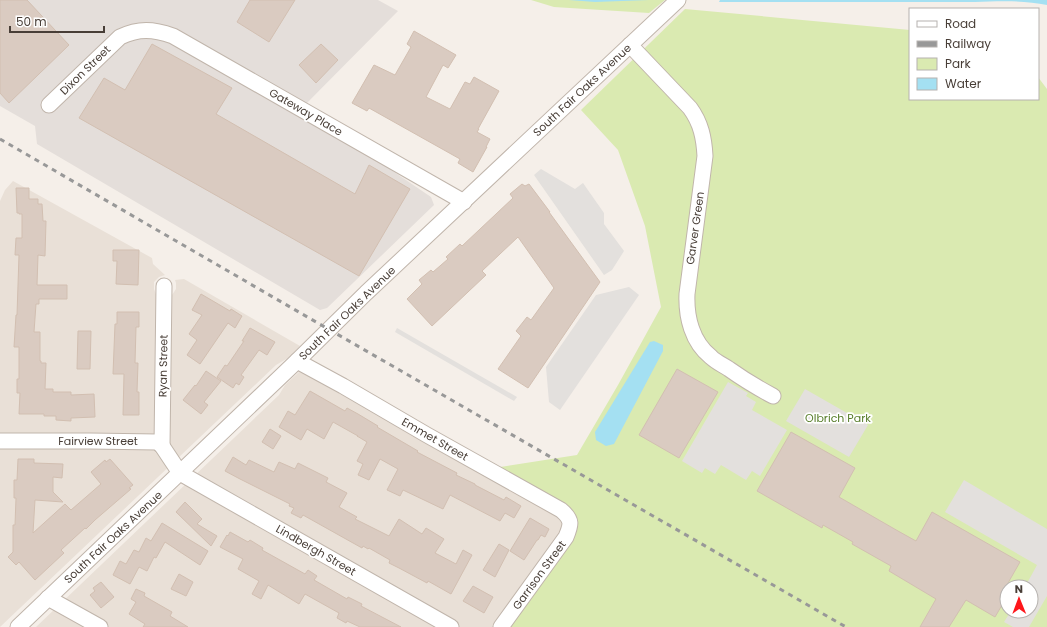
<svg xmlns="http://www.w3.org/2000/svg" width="1047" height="627" font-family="Poppins,sans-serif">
	<rect width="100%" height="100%" fill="#f5efe9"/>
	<g fill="#e9e0d7">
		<polygon points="13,181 152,258 153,264 165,275 159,277 154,282 154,289 157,297 170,298 176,289 176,283 175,280 184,279 300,346 288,358 276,365 0,627 0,201 5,190"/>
		<polygon points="299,372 305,373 564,521 562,532 493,627 36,627 279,395 285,385"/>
	</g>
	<polygon fill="#e4deda" points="0,0 378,0 398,11 301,109 431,197 434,205 327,308 320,310 37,144 35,126 0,106"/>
	<g fill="#daeab1" fill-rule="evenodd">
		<polygon points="531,0 665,0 649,13 554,7"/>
		<path d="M685,9L910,30V99H1038V77L1047,89V627H501L571,526L487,469L577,455L618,385L661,307L645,226L618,150L581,110ZM1007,587H1031V611H1007Z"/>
	</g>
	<g fill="#e3e0dd">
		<polygon points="541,169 575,189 583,183 604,213 604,224 624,251 612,270 604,275 534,175"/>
		<polygon points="629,287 639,295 560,410 549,402 546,367 596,295"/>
		<polygon points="397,328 517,397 514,401 395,332"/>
		<polygon points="728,382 748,393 746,396 756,402 752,410 787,430 760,476 752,471 746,480 721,465 715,474 705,468 702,473 682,461"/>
		<polygon points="805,389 868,425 849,457 786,421"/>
		<polygon points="964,480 1047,529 1047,596 1029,627 1013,627 1004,622 1011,611 1031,611 1031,587 1025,587 1037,565 945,512"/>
	</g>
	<g fill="#a4e0f2">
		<polygon points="569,0 649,0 595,2"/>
		<path d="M720,0H1047V5C1025,0 998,1 975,2H719Z"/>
		<polygon points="654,341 663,345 663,351 614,444 606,446 596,440 595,432 650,342"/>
	</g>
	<g fill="#dacbc1" stroke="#d2bfb1">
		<polygon points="0,0 27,0 69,45 9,103 0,93"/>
		<polygon points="250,0 295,0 269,42 237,22"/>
		<polygon points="414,31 456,55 448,68 443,65 426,97 450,109 465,82 470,84 474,77 499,91 478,129 479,129 477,132 490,139 486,147 487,147 473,172 458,163 460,159 369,108 367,111 352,103 374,65 395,75 411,47 407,44"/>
		<polygon points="152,44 232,88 216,114 355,194 369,165 410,189 359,276 79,118 104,78 125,90"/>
		<polygon points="321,44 338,60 316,83 299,65"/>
		<polygon points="522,184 525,186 529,184 550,212 549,212 600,282 528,388 498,369 521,336 516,331 527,317 531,320 554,288 518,237 482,271 486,275 432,326 407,299 422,284 419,280 431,270 433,272 448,259 446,257 460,244 462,246 513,198 510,194"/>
		<polygon points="16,188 29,188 29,199 38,199 38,204 42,204 43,221 46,221 45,256 38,255 37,285 67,285 67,299 39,299 39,304 36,304 34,332 40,332 40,361 41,361 41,363 46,363 45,389 53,389 53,392 71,392 71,395 94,394 95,417 71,418 71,421 56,420 56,416 44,416 44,414 19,414 20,393 17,393 17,379 19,379 19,347 14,347 16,315 17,315 19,255 15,255 16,238 22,238 22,214 19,214 19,213 17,213"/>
		<polygon points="113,250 139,250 138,285 116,284 117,261 113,261"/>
		<polygon points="201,294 230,311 231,309 242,316 235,328 228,323 200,364 187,355 197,340 189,334 202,315 192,310"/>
		<polygon points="117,312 139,312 139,327 136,327 135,363 138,363 137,392 139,392 139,415 123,415 124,374 113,374 115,324 117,324"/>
		<polygon points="250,328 275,342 267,355 259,350 241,375 244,377 239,385 236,383 233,388 217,377 225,365 227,366 244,341 242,341"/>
		<polygon points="78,331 91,331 90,369 77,369"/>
		<polygon points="677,369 718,392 679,458 639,435"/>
		<polygon points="206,371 221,381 204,402 208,405 201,414 183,400 195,385 196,386"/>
		<polygon points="310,391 345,411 347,408 358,414 378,426 377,427 418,451 417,452 457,473 456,475 475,484 475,485 504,500 506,497 521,506 514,518 505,513 500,521 450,495 443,509 403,490 400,496 387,490 398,469 380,459 369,480 358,475 363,464 357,461 367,442 357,436 358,436 333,422 324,439 307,429 301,440 279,427 288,411 295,415"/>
		<polygon points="270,429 281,436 273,449 262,442"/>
		<polygon points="791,432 855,468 839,497 898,531 916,541 932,512 1020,562 1000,597 1005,600 995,617 966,600 949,627 920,627 936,599 889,571 891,566 852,544 853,542 823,525 822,528 757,491"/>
		<polygon points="233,457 246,465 249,460 274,472 279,462 295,469 298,463 328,478 326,482 347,493 339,507 357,517 355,519 389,536 399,519 422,534 426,528 444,539 435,553 456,564 463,550 472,555 451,594 428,581 427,583 399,568 389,563 390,560 369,548 368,549 363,546 362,548 303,515 301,518 291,513 294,508 289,506 290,504 240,479 225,471"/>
		<polygon points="18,459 34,459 34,463 63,464 62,478 53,477 53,492 63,502 35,500 33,533 65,504 71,510 101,484 91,472 105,460 106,462 110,459 133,485 129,488 131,489 95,520 86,529 85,528 61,550 64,553 35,580 19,562 16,565 8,557 13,552 13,525 15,525 16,498 14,498 14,480 17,480"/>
		<polygon points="185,502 202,519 197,524 217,536 211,546 176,512"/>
		<polygon points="530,518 549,529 545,537 541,535 538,540 537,540 524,560 510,551"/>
		<polygon points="162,523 208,551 200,565 165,542 156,558 154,557 147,571 139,567 130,584 113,575 120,561 126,564 134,550 139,552 146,538 151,541"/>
		<polygon points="230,532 248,542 250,540 263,548 262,550 305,574 308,570 317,576 314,580 347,599 348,597 362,604 361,606 401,627 360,627 347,621 346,623 337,618 339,613 305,594 299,604 268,585 261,599 252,594 259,581 238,569 243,559 220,547 227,535 228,536"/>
		<polygon points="499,544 509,550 495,577 483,570"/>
		<polygon points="179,574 193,582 186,596 171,589"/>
		<polygon points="101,582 114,597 101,608 90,595 95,591 93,588"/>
		<polygon points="473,586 493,597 484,613 463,601"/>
		<polygon points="136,589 145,593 144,596 172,612 170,616 188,627 143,627 145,624 129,614 136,602 131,599"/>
	</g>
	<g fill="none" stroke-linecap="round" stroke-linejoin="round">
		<g stroke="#c0b5ab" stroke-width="17">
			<g id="minor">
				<path d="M630,45L690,108C701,123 704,138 705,156L687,294C686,317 692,342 711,357C716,362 723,365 729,369C743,379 758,388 773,396"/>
				<path d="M49,105L120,37C139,28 153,29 173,36L464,202"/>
				<path d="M297,361L343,386L427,435L561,510C573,520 571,525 566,537L501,627"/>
				<polyline points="0,441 90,441 157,442 162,446 180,473 451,627"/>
				<polyline points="162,446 164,286"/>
				<polyline points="48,598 100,627"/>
				<polyline points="18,627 297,361 366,293 678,0"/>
			</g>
		</g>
		<use href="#minor" stroke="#fff" stroke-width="15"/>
		<polyline stroke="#989898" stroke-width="3" stroke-dasharray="5 5" stroke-linecap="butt" points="0,139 316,322 846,627"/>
	</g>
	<g text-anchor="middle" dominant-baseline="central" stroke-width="3.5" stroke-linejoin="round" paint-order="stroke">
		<g font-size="11" fill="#483e37" stroke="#fff">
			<text transform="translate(85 70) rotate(-44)">Dixon Street</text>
			<text transform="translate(582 90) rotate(-43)">South Fair Oaks Avenue</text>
			<text transform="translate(306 112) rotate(30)">Gateway Place</text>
			<text transform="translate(695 228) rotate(-82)">Garver Green</text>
			<text transform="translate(347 313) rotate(-44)">South Fair Oaks Avenue</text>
			<text transform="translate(163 366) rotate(-89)">Ryan Street</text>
			<text transform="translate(435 439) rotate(30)">Emmet Street</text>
			<text x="98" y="441">Fairview Street</text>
			<text transform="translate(113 537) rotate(-43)">South Fair Oaks Avenue</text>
			<text transform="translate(316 550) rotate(30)">Lindbergh Street</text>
			<text transform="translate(539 575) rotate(-54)">Garrison Street</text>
		</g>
		<g font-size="11" fill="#567c28" stroke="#fff">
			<text x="838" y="418">Olbrich Park</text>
		</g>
	</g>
	<rect x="909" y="8" width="130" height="92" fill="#ffffff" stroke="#b6b2af"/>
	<rect x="917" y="21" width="20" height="6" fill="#ffffff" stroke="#b6b2af"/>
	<text x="945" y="28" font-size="12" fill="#483e37">Road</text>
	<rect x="917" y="41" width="20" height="6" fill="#989898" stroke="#b6b2af"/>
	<text x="945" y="48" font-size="12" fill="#483e37">Railway</text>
	<rect x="917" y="58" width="20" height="12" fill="#daeab1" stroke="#b6b2af"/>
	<text x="945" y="68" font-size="12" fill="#483e37">Park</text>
	<rect x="917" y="78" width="20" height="12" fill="#a4e0f2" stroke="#b6b2af"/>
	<text x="945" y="88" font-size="12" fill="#483e37">Water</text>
	<g transform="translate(1019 599) rotate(359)"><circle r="19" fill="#ffffff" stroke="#b6b2af"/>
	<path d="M0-3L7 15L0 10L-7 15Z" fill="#fe161b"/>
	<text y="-6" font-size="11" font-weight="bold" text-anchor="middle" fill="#483e37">N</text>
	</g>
	<path d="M10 26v6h94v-6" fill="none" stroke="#483e37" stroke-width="2"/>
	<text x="16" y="26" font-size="12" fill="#483e37" stroke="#ffffff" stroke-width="3" paint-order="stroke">50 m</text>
</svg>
